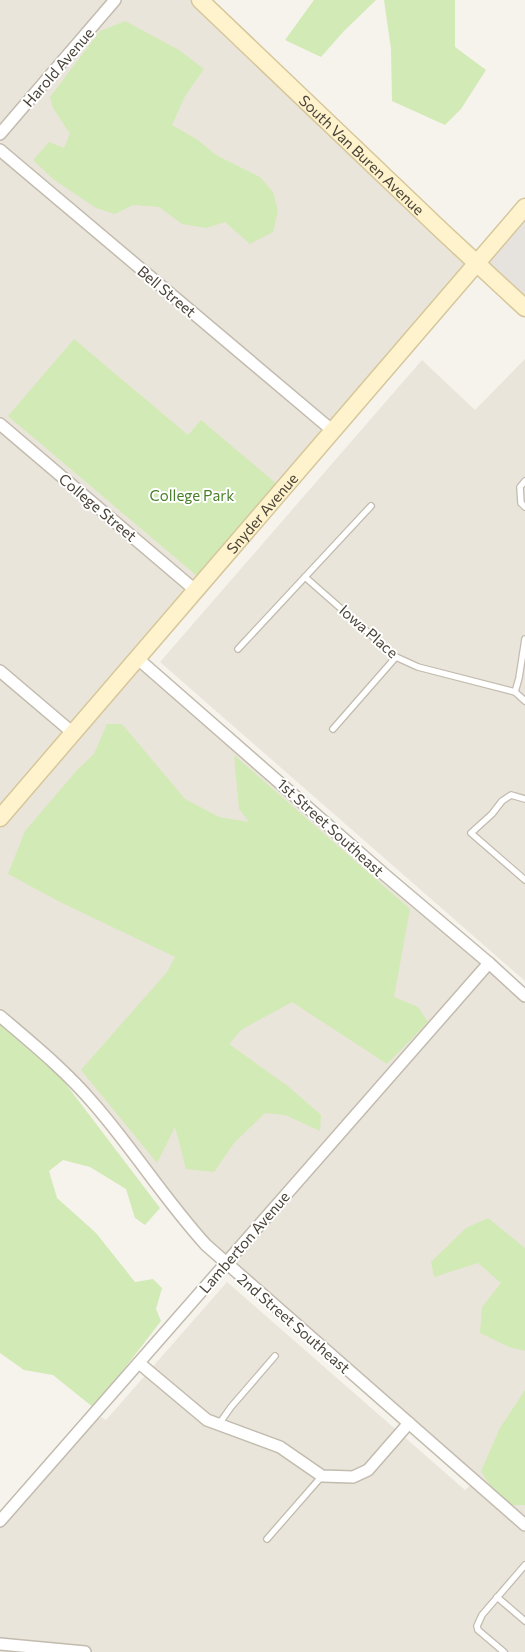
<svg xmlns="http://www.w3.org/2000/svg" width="525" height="1652" font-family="Commissioner,sans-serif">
	<rect width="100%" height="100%" fill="#f6f3ec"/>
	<g fill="#eae5da">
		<polygon points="0,0 200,0 476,263 137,658 525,995 525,1652 0,1652 0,1521 94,1413 106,1420 227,1282 465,1490 475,1481 206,1245 109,1122 0,1016"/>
		<polygon points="525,359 525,981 160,662 422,360 475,410"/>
	</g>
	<polygon fill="#e6e2dd" points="525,207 525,308 476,263"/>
	<g fill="#d2eab5">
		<polygon points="314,0 376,0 343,32 321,57 285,40"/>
		<polygon points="384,0 455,0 455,47 486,70 461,109 445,125 392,101 391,49"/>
		<polygon points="125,21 179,50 204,69 185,96 172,125 198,140 216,155 260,177 273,192 278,211 273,232 250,244 225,222 206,228 182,224 159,207 133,205 115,214 96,208 53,179 33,160 49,142 64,148 70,134 53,108 50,97 100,31"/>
		<polygon points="74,339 188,435 201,420 278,485 201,576 197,576 8,416"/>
		<polygon points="107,724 122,724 185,799 219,817 249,822 239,809 234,755 410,909 394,997 418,1007 428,1022 387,1064 292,1002 241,1030 229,1044 289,1087 321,1115 320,1131 285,1115 265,1113 234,1143 214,1172 186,1169 175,1127 157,1163 81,1070 167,972 175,957 60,902 8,874 25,831 78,769 94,754"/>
		<polygon points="0,1023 27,1045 62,1079 160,1208 145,1225 135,1218 126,1189 90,1167 63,1160 49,1171 57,1198 96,1233 135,1282 153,1279 162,1288 156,1309 161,1321 94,1408 53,1375 24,1370 0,1353"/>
		<polygon points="488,1218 525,1248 525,1351 509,1347 480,1333 482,1307 501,1283 478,1263 434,1277 431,1262 466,1228"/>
		<polygon points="525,1390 525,1505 502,1505 481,1471 500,1428"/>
	</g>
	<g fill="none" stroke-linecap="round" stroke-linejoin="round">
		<g stroke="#c2bbae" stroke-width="8">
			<g id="lane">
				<polyline points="525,481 520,487 521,503 525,507"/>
				<polyline points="305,577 396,657 418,667 515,692 525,701"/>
				<polyline points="238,649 371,506"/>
				<polyline points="515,692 519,678 525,639"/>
				<polyline points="333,729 396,657"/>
				<polyline points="525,799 511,795 502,801 492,814 471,833 525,880"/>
				<polyline points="219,1424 231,1407 275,1356"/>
				<polyline points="267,1539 322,1476"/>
				<polyline points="497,1597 525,1621"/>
				<polyline points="504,1652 478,1630 477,1626 482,1615 525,1565"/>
			</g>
		</g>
		<g stroke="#c2bbae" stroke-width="14">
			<g id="street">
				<polyline points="0,134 115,0"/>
				<polyline points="0,150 333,431"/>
				<polyline points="0,424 195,590"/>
				<polyline points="137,658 385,875 489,963 525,996"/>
				<polyline points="0,671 73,733"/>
				<path d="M0,1016C33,1044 66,1071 94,1104C134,1150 165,1200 206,1245L525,1525"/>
				<polyline points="139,1363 207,1420 280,1447 322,1476 353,1477 368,1470 409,1423"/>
				<polyline points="0,1521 489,963"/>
				<polyline points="0,1644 85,1652"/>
			</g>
		</g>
		<g stroke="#d6c79b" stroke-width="19">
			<g id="secondary">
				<path id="s1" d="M200,0L442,231L525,308"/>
				<path id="s2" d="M0,818L525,207"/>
			</g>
		</g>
		<use href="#lane" stroke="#fff" stroke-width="5.5"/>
		<use href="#street" stroke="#fff" stroke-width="11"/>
		<use href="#secondary" stroke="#fff3cd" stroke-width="16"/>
	</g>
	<g text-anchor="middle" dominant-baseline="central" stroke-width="4" stroke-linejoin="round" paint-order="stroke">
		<g font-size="15" fill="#4b4439" stroke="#fff">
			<text transform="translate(58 67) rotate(-49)">Harold Avenue</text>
			<text stroke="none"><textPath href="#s1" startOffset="224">South Van Buren Avenue</textPath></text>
			<text transform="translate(167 291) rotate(40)">Bell Street</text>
			<text transform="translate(98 507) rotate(40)">College Street</text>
			<text stroke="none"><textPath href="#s2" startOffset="402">Snyder Avenue</textPath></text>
			<text transform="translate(369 631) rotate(41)">Iowa Place</text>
			<text transform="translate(331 827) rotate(42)">1st Street Southeast</text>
			<text transform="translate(244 1242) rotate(-49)">Lamberton Avenue</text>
			<text transform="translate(294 1323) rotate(41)">2nd Street Southeast</text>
		</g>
		<g font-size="15" fill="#4a7f2a" stroke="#fff">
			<text x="192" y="495">College Park</text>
		</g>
	</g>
</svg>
